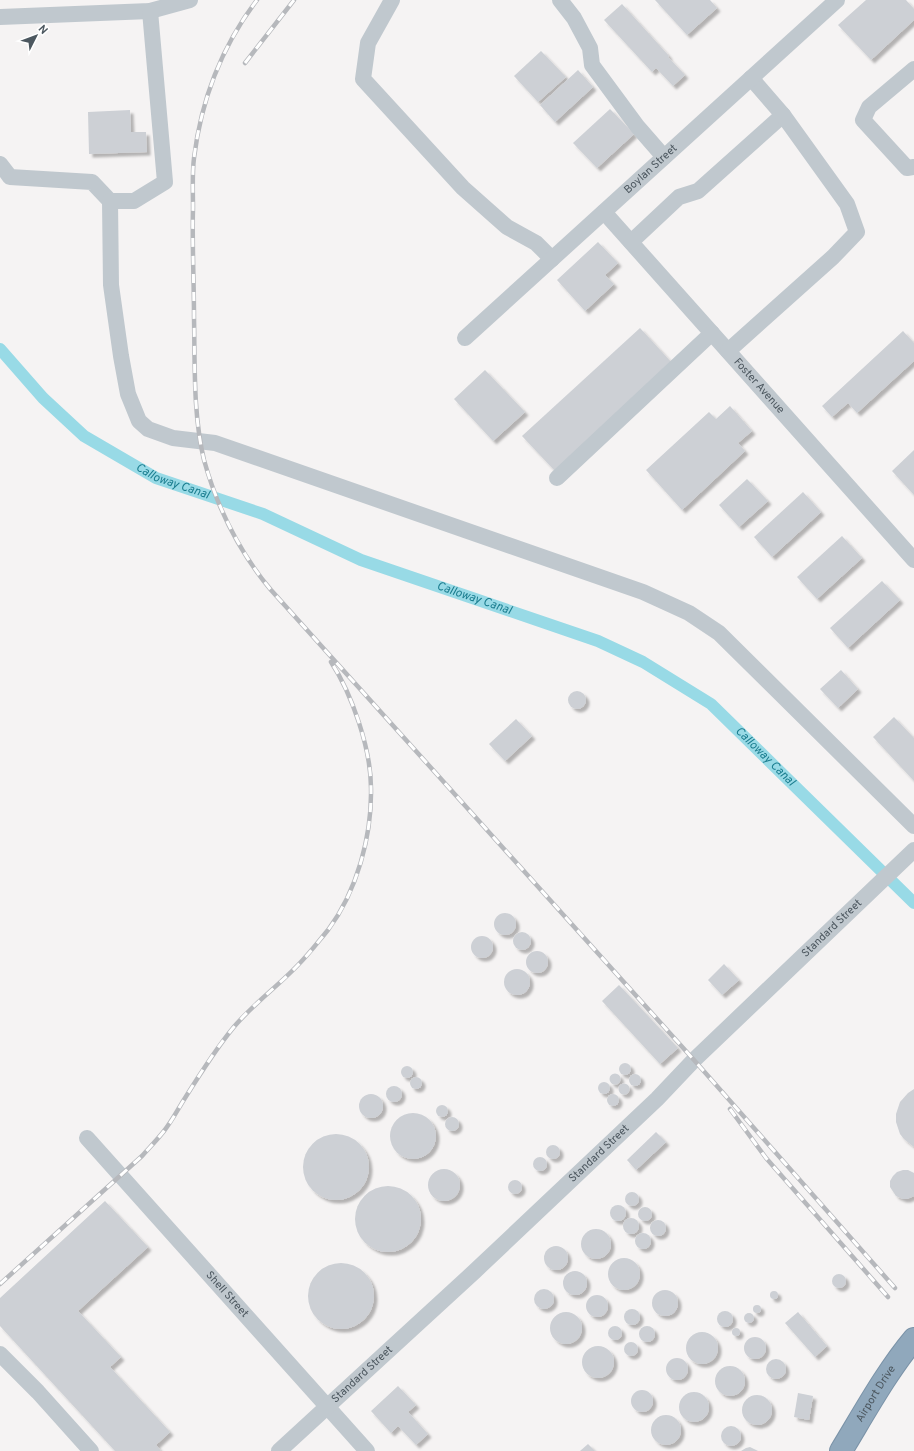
<svg xmlns="http://www.w3.org/2000/svg" width="914" height="1451" font-family="Overpass,sans-serif">
	<defs>
		<filter id="shadow"><feDropShadow dx="3.5" dy="3.5" stdDeviation="1" flood-color="#0004"/></filter>
	</defs>
	<rect width="100%" height="100%" fill="#f5f3f3"/>
	<g fill="none" stroke-linecap="round" stroke-linejoin="round">
		<path stroke="#98dae6" stroke-width="12" id="s1" d="M0,349L43,398L84,436L156,478L263,514L361,560L598,641L643,662L711,704L914,903"/>
	</g>
	<g fill="#cdd0d5" filter="url(#shadow)">
		<polygon points="655,0 710,0 717,8 687,35"/>
		<polygon points="866,0 906,0 914,9 914,20 871,60 838,25"/>
		<polygon points="622,4 669,56 668,57 685,75 673,86 656,68 652,72 604,20"/>
		<polygon points="541,51 566,77 538,102 514,76"/>
		<polygon points="578,70 593,87 555,122 540,105"/>
		<polygon points="610,109 634,134 597,168 573,143"/>
		<polygon points="130,110 131,132 146,132 147,152 89,154 88,112"/>
		<polygon points="598,242 618,263 605,275 614,284 585,311 557,280"/>
		<polygon points="640,328 672,363 555,471 522,436"/>
		<polygon points="903,331 914,343 914,361 857,413 848,403 832,417 822,406"/>
		<polygon points="485,370 525,412 493,441 454,399"/>
		<polygon points="730,406 752,431 738,443 745,451 682,510 646,470 709,412 716,419"/>
		<polygon points="914,450 914,495 892,471"/>
		<polygon points="747,479 768,501 739,527 719,505"/>
		<polygon points="803,492 821,512 772,557 754,537"/>
		<polygon points="842,536 862,558 817,599 797,577"/>
		<polygon points="882,581 900,600 848,648 830,628"/>
		<polygon points="841,670 858,689 838,708 820,689"/>
		<circle cx="577" cy="700" r="9"/>
		<polygon points="894,717 914,738 914,781 873,737"/>
		<polygon points="516,719 532,736 505,761 489,744"/>
		<circle cx="505" cy="924" r="11"/>
		<circle cx="522" cy="941" r="9"/>
		<circle cx="482" cy="947" r="11"/>
		<circle cx="537" cy="962" r="11"/>
		<polygon points="724,964 739,980 722,995 708,980"/>
		<circle cx="517" cy="982" r="13"/>
		<polygon points="619,985 678,1048 660,1064 602,1001"/>
		<circle cx="625" cy="1069" r="6"/>
		<circle cx="407" cy="1072" r="6"/>
		<circle cx="615" cy="1079" r="5.5"/>
		<circle cx="635" cy="1080" r="6"/>
		<circle cx="416" cy="1083" r="6"/>
		<circle cx="604" cy="1088" r="6"/>
		<circle cx="624" cy="1089" r="5.5"/>
		<circle cx="394" cy="1094" r="8"/>
		<polygon points="914,1089 914,1147 904,1139 900,1134 896,1122 896,1114 900,1102 908,1093"/>
		<circle cx="613" cy="1100" r="6"/>
		<circle cx="371" cy="1106" r="12"/>
		<circle cx="442" cy="1111" r="6"/>
		<circle cx="413" cy="1136" r="23"/>
		<circle cx="452" cy="1124" r="7"/>
		<polygon points="656,1132 666,1142 636,1170 627,1160"/>
		<circle cx="336" cy="1167" r="33"/>
		<circle cx="553" cy="1152" r="7"/>
		<circle cx="540" cy="1164" r="7"/>
		<circle cx="444" cy="1185" r="16"/>
		<polygon points="903,1170 908,1170 914,1173 914,1196 907,1199 903,1199 896,1196 890,1187 890,1181 893,1176 897,1172"/>
		<circle cx="515" cy="1187" r="7"/>
		<circle cx="388" cy="1219" r="33"/>
		<circle cx="632" cy="1199" r="7"/>
		<polygon points="105,1201 148,1247 78,1311 121,1357 110,1367 170,1432 156,1445 161,1451 115,1451 0,1326 0,1298"/>
		<circle cx="618" cy="1213" r="8"/>
		<circle cx="645" cy="1214" r="7"/>
		<circle cx="631" cy="1226" r="8"/>
		<circle cx="658" cy="1228" r="8"/>
		<circle cx="596" cy="1244" r="15"/>
		<circle cx="643" cy="1241" r="8"/>
		<circle cx="556" cy="1258" r="12"/>
		<circle cx="624" cy="1274" r="16"/>
		<circle cx="341" cy="1296" r="33"/>
		<circle cx="575" cy="1283" r="12"/>
		<circle cx="839" cy="1281" r="7"/>
		<circle cx="544" cy="1299" r="10"/>
		<circle cx="665" cy="1303" r="13"/>
		<circle cx="774" cy="1295" r="4"/>
		<circle cx="597" cy="1306" r="11"/>
		<circle cx="757" cy="1309" r="4"/>
		<circle cx="632" cy="1317" r="8"/>
		<circle cx="725" cy="1319" r="8"/>
		<polygon points="798,1312 827,1346 815,1357 785,1323"/>
		<circle cx="566" cy="1328" r="16"/>
		<circle cx="749" cy="1318" r="5"/>
		<circle cx="615" cy="1333" r="7"/>
		<circle cx="647" cy="1334" r="8"/>
		<circle cx="736" cy="1332" r="4"/>
		<circle cx="702" cy="1348" r="16"/>
		<circle cx="755" cy="1348" r="11"/>
		<circle cx="631" cy="1349" r="7"/>
		<circle cx="598" cy="1362" r="16"/>
		<circle cx="677" cy="1369" r="11"/>
		<circle cx="776" cy="1369" r="10"/>
		<circle cx="730" cy="1381" r="15"/>
		<polygon points="398,1386 416,1405 408,1412 428,1434 416,1445 398,1426 391,1433 371,1411"/>
		<circle cx="642" cy="1401" r="11"/>
		<circle cx="694" cy="1407" r="15"/>
		<polygon points="798,1393 813,1396 809,1420 794,1417"/>
		<circle cx="757" cy="1410" r="15"/>
		<circle cx="666" cy="1430" r="15"/>
		<circle cx="731" cy="1436" r="10"/>
		<polygon points="588,1444 595,1451 580,1451"/>
		<polygon points="750,1447 758,1451 741,1451 746,1448"/>
	</g>
	<g fill="none" stroke-linecap="round" stroke-linejoin="round">
		<g stroke="#7b93a8" stroke-width="24">
			<g id="highway">
				<path id="s6" d="M841,1451C863,1415 887,1371 914,1339"/>
			</g>
		</g>
		<g stroke="#c0c8ce" stroke-width="16">
			<polyline points="392,0 368,43 363,79 463,188 507,227 536,243 552,259"/>
			<polyline points="560,0 574,18 590,48 592,65 637,126 664,157"/>
			<polyline points="0,17 150,11 190,0"/>
			<polyline points="914,69 869,107 863,120 907,168 914,167"/>
			<polyline points="0,164 10,177 92,182 110,201 111,285 121,356 128,394 139,421 148,429 173,438 215,443 643,592 689,613 719,633 914,826"/>
			<polyline points="110,201 134,201 165,182 150,11"/>
			<path id="s2" d="M604,212L914,560"/>
			<polyline points="631,242 679,197 698,191 783,115 751,78"/>
			<path id="s3" d="M465,338L837,0"/>
			<polyline points="728,351 833,257 857,232 847,204 783,115"/>
			<polyline points="557,478 712,333"/>
			<path id="s4" d="M87,1138L367,1451"/>
			<polyline points="0,1354 38,1392 91,1451"/>
			<path id="s5" d="M279,1451L475,1271L657,1099L694,1060L914,850"/>
		</g>
		<use href="#highway" stroke="#90a8bc" stroke-width="22"/>
		<g stroke="#b6b8bc" stroke-width="4.5">
			<g id="rail">
				<path d="M257,0C222,46 201,101 194,158C192,174 193,191 193,208C192,244 194,281 194,317C195,365 193,414 204,460C217,507 240,553 271,590L694,1060L895,1288"/>
				<polyline points="245,63 294,0"/>
				<polyline points="730,1109 766,1158 888,1297"/>
				<path d="M0,1284L142,1156C149,1148 157,1140 164,1131C172,1121 178,1109 185,1098C200,1074 215,1050 233,1028C252,1005 277,987 298,965C309,954 318,942 328,930C357,891 372,836 371,788C371,749 352,694 331,662"/>
			</g>
		</g>
		<use href="#rail" stroke="#fff" stroke-width="3" stroke-dasharray="9" stroke-linecap="butt"/>
	</g>
	<g text-anchor="middle" dominant-baseline="central" stroke-width="3" stroke-linejoin="round" paint-order="stroke">
		<g font-size="11" fill="#4c575f" stroke="#fff">
			<text stroke="none"><textPath href="#s3" startOffset="251">Boylan Street</textPath></text>
			<text stroke="none"><textPath href="#s2" startOffset="233">Foster Avenue</textPath></text>
			<text stroke="none"><textPath href="#s5" startOffset="761">Standard Street</textPath></text>
			<text stroke="none"><textPath href="#s5" startOffset="437">Standard Street</textPath></text>
			<text stroke="none"><textPath href="#s4" startOffset="210">Shell Street</textPath></text>
			<text stroke="none"><textPath href="#s5" startOffset="113">Standard Street</textPath></text>
			<text stroke="none"><textPath href="#s6" startOffset="67">Airport Drive</textPath></text>
		</g>
		<g font-size="12" font-style="italic" fill="#197c8e" stroke="#fff">
			<text stroke="none"><textPath href="#s1" startOffset="221">Calloway Canal</textPath></text>
			<text stroke="none"><textPath href="#s1" startOffset="545">Calloway Canal</textPath></text>
			<text stroke="none"><textPath href="#s1" startOffset="881">Calloway Canal</textPath></text>
		</g>
	</g>
	<g transform="translate(36 36) rotate(48)" stroke="#ffffff" stroke-width="3" paint-order="stroke">
	<path d="M0-3L7 15L0 10L-7 15Z" fill="#4c575f"/>
	<text y="-6" font-size="11" font-weight="bold" text-anchor="middle" fill="#4c575f">N</text>
	</g>
</svg>
